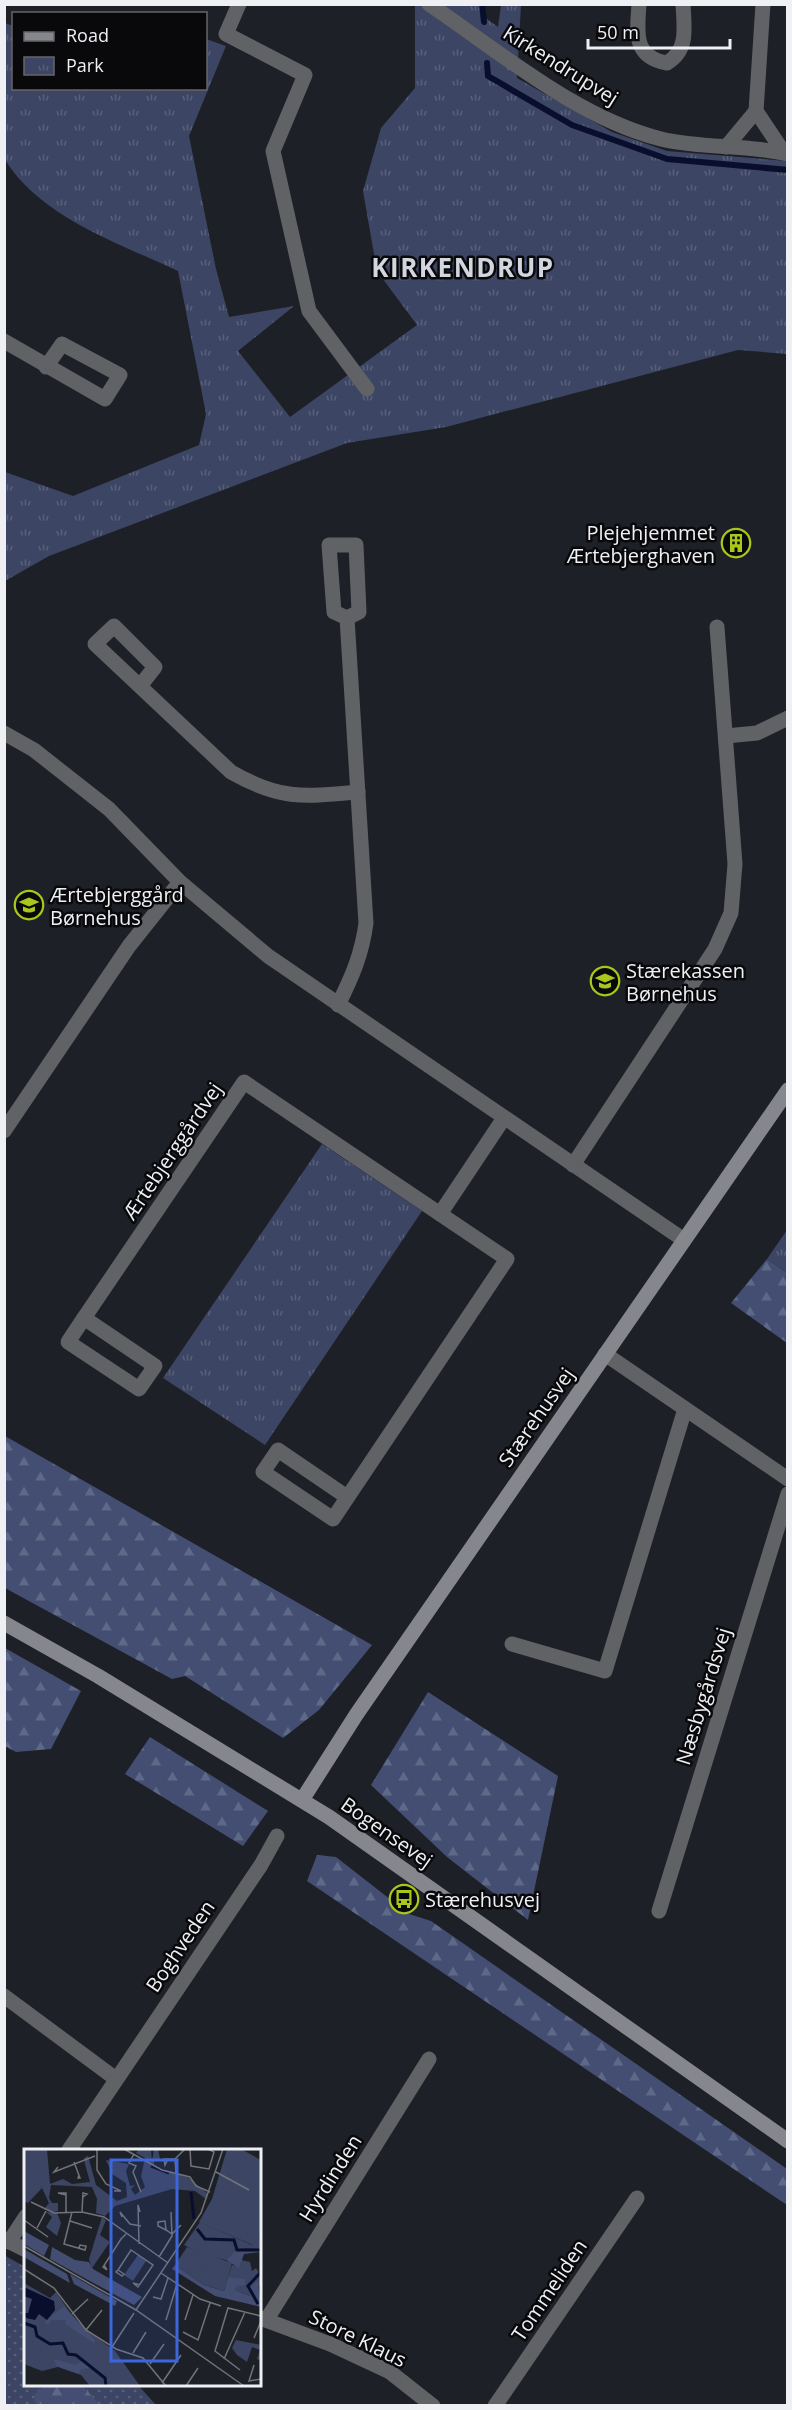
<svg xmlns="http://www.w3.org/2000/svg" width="792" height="2410" font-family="'Open Sans',sans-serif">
	<defs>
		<pattern id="grass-dots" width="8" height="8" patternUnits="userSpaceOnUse" patternTransform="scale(1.5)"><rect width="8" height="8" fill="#3c4563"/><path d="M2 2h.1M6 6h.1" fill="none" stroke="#58607a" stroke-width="1.8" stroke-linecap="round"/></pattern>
		<pattern id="forest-firs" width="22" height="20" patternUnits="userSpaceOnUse" patternTransform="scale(1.5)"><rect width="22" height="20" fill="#434e72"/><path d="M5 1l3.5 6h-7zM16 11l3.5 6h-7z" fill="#5e6887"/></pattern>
		<pattern id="park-tufts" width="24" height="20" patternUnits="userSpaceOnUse" patternTransform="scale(1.5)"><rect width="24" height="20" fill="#3c4563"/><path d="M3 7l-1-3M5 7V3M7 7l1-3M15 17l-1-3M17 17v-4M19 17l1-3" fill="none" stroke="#58607a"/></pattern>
	</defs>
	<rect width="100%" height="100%" fill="#1d2026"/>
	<polygon fill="url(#grass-dots)" points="4,2255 25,2267 26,2384 138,2385 156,2405 5,2405"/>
	<g fill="url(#forest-firs)">
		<polygon points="767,1259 787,1273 787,1343 731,1303"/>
		<polygon points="4,1436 5,1436 372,1645 319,1710 283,1738 185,1676 172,1679 5,1588"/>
		<polygon points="5,1648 81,1691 51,1749 16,1752 5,1746"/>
		<polygon points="428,1692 558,1776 528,1920 447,1857 371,1785"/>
		<polygon points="150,1737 268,1811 243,1846 125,1774"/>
		<polygon points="317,1855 336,1857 409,1914 431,1921 787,2169 787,2205 307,1881"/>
		<polygon points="45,2385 82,2385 100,2405 36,2405 34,2395"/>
	</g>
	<g fill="url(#park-tufts)">
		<path d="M415,5H483V16L498,27L501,5H521L517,78L612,132L667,151L787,161V354L738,350L446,427L347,443L49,556L5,581V472L73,496L199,445L206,414L178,271C117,242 43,219 5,160V23L13,26L14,88H206V39L226,46L189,136L216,269L229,317L294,306L238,351L290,417L417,325L377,271L363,191L381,128L415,88Z"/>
		<polygon points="322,1144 422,1211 265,1445 163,1378"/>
		<polygon points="787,1230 787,1273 767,1259"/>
	</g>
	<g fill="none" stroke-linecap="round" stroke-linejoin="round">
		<g stroke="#080e2c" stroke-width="6">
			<polyline points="482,4 484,22"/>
			<polyline points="487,63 488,76 572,125 667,159 788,170"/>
		</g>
		<g stroke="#616265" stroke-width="15">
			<polyline points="239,4 226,34 305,75 273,151 309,311 367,389"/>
			<path d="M429,4C500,52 577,118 661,139C702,149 746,144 788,154"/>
			<path d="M639,4C637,33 633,57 667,63C689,50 684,27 683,4"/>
			<polyline points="763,4 756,111 784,153"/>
			<polyline points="726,147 756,111"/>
			<polyline points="4,341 105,399 120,375 62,344 46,367"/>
			<path d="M140,686L155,667L114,626L95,644L231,772C280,800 303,797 358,792"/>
			<polyline points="4,733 34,750 109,809 180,882 268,956 684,1240"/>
			<polyline points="726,736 757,733 788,718"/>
			<path d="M338,1005C352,977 362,954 366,923L347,618L334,612L329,545H356L359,612L347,618"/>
			<polyline points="4,1131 129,946 180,882"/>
			<polyline points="573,1165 715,949 731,913 735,864 717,627"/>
			<polyline points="440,1214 504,1118"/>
			<polyline points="84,1318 244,1082 507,1259 333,1519 263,1472 278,1450 347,1497"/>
			<polygon points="84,1318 155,1366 139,1389 68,1342"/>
			<polyline points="605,1354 788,1479"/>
			<polyline points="512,1644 605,1671 685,1409"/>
			<polyline points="659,1911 788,1494"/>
			<polyline points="4,1996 116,2079"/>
			<polyline points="69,2150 261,1865 277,1836"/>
			<polyline points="4,2239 26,2250"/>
			<polyline points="9,2242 26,2216"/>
			<polyline points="260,2318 330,2344 390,2372 433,2406"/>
			<polyline points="267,2319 429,2059"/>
			<polyline points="495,2406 637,2198"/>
		</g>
		<g stroke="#85878d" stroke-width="15">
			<polyline points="4,1623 98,1676 329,1817 788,2141"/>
			<polyline points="302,1800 356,1715 788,1090"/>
		</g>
	</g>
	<defs>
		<g id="building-ring" transform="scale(1.5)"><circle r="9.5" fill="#09090c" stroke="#a9c71a" stroke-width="1.5"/><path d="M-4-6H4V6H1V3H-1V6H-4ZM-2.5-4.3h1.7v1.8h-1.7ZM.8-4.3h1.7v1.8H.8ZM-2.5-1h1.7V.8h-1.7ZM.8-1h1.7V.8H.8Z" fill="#a9c71a"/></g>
		<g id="school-ring" transform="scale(1.5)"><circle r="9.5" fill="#09090c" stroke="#a9c71a" stroke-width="1.5"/><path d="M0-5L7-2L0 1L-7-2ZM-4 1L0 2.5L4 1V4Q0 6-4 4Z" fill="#a9c71a"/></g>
		<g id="bus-ring" transform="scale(1.5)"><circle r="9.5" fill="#09090c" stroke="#a9c71a" stroke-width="1.5"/><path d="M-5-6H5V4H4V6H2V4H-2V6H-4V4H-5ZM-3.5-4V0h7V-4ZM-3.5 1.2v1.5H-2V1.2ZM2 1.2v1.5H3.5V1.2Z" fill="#a9c71a"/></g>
	</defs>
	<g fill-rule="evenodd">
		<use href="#building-ring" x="736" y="543"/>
		<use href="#school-ring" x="29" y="905"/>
		<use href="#school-ring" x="605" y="981"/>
		<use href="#bus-ring" x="404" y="1899"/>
	</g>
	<g text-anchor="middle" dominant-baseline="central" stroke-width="5" stroke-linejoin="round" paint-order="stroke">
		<g font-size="20" fill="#eef0f4" stroke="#09090c">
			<text transform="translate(561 65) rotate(32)">Kirkendrupvej</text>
			<text transform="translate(172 1151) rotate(-56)">Ærtebjerggårdvej</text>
			<text transform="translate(536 1417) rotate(-55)">Stærehusvej</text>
			<text transform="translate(703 1696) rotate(-73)">Næsbygårdsvej</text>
			<text transform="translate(387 1832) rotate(35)">Bogensevej</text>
			<text transform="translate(180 1946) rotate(-56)">Boghveden</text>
			<text transform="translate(330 2178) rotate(-58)">Hyrdinden</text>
			<text transform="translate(549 2290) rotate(-56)">Tommeliden</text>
			<text transform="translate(358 2338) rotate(26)">Store Klaus</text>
		</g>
		<g font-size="20" fill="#eef0f4" stroke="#09090c" text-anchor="start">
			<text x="715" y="532" text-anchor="end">Plejehjemmet<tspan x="715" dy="23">Ærtebjerghaven</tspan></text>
			<text x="50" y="894">Ærtebjerggård<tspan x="50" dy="23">Børnehus</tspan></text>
			<text x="626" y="970">Stærekassen<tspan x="626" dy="23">Børnehus</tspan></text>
			<text x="425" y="1899">Stærehusvej</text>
		</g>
		<g font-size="26" font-weight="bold" letter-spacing="1.5" fill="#d3d6df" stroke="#09090c">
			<text x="463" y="267">KIRKENDRUP</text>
		</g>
	</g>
	<g transform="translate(24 2149)">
		<rect width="237" height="237" fill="#1d2026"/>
		<path d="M176,73L228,96L237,81V100L213,99L202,111L180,106L160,96ZM217,111L226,113L228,122L232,119L237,127V152L236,136L226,147L211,141L212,130L204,128L208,116L216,117ZM0,134L26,149L32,143L53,174L91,202L116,237H66L57,226L34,218L18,222L0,215Z" fill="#3c4563"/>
		<path d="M0,82L25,96L20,107L0,95ZM28,98L51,111L65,113L69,120L118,148L110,156L64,131L26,110ZM213,99L236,101L237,103L220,105L215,119L202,111ZM0,100L43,125L46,134L0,108ZM151,116L180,136L200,142L204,128L221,130V136L213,137L211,141L226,147V137L234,132L237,158L191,147L148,120ZM46,125L93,152L91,157L50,135ZM40,157L71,191L70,194L41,175L42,171H28L24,176L20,173ZM30,210L51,216L58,212L67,219L57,220L55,225L32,217Z" fill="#434e72"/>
		<path d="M0,0H23L26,35L39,30L48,35L66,33L61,15L60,9L64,7L72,36L93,52L103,48L102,34L88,25L82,11L105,15L102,22L106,37L111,36L107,40L111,46L121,38L117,27L121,9L112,4L115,0H127L128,13L130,0H134L136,10H130V17L165,29L184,45L182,50L171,42L148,40L91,57L81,67L72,64L73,50L68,38L27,36L25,49L28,54H34V62L29,63L20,60L25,54L18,39L4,54L0,52ZM22,63L33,64L37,74L33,87L22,78L28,68ZM78,68L82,71L76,86L86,93L68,119L65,110ZM163,98L208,114L200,142L180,136L151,116ZM114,106L122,112L109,132L100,126ZM212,191L237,196V212L233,210L236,201L228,198L223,213L213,206L208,199Z" fill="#3c4563"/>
		<path d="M203,0H217L237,11V81L229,96L175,73L188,50ZM162,102L182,116L173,128L153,114ZM189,112L204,116L197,140L182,136Z" fill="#3c4563"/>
		<path d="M0,138L30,152L31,161L23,171L15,165L11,171L2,169L0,164H4L8,150L0,147Z" fill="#080e2c"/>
		<path fill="none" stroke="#080e2c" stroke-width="3" d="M127,17L145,24M167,43L170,70M173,80L181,90L210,91L213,101H237M234,155L224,137L237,123M0,174L11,178L13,187L26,195L39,194L44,205L52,206L81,229L82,237"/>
		<path fill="none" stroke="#717378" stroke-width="1.5" d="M73,0V21L82,35L97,42H90M100,0L138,21L166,28L172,37L186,43M166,0L167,17L185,20L190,3L184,0M110,5L105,14L112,17L109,23L117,43M144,10L141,16L140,10H151M50,13L56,29H54L55,26M34,18L30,23L71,7M192,23L225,41M152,24L151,10L161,0M42,46L34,44H42V63M7,53L30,64L58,63L80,68L144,114M48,63L40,95L61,101L62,97L56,96L55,99M58,63L59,44L63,45L59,48M98,68L96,63L106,75L117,77M0,71L24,88M46,72L68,79M13,79L22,62M142,81L141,72L134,73V77L142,81L148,85L157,76M115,95L114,56L116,63M0,97L112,161L220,237M135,108L148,87L147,63M80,116L83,121L79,118L97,90L102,85M0,120L30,139L62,181L92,200L119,209L142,237M94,121L107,101L129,116L114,138L109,134L116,136M94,121L100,125L98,127L92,123ZM137,124L176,150L197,157M129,148L137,150L144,129M112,161L177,64L199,0M48,165L64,150M142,171L153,135M161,171L169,146M62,181L78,161M159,183L174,191L186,154M230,189L237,172M88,198L110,164M109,204L122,183M200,210L221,163M126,215L140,195M230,216L225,232L237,230M216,221L191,202L204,159L237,167M138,234L157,206M162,237L174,219"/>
		<path fill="#3c66dc" fill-opacity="0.15" stroke="#3c66dc" stroke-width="3" d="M87,11H153V212H87Z"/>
		<rect width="237" height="237" fill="none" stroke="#eef0f4" stroke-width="3"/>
	</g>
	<rect width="792" height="2410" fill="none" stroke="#eef0f4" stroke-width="12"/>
	<rect x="12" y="12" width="195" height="78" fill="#09090c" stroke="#656569" stroke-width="1.5"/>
	<rect x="24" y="32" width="30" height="9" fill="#85878d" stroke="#656569" stroke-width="1.5"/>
	<text x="66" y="42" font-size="18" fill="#eef0f4">Road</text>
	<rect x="24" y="57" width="30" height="18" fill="url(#park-tufts)" stroke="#656569" stroke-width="1.5"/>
	<text x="66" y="72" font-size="18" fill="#eef0f4">Park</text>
	<path d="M588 39v9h142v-9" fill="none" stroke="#eef0f4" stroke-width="3"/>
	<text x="597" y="39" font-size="18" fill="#eef0f4" stroke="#09090c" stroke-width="4.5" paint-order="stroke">50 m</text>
</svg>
